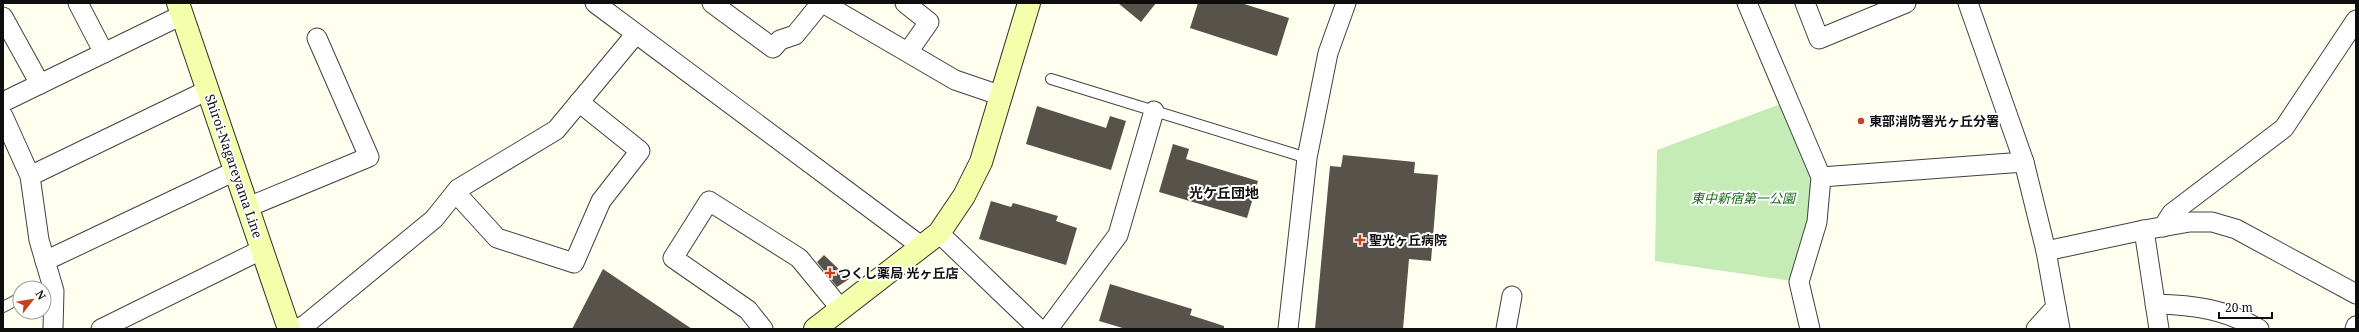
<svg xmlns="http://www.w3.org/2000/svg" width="2359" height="332" font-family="'Noto Serif','Noto Sans JP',serif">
	<rect width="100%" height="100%" fill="#feffef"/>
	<polygon fill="#c5ebb7" points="1789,101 1821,177 1799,282 1655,261 1657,150"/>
	<g fill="#57524a">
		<polygon points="1118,3 1156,3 1141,22"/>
		<polygon points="1198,3 1241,3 1289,18 1277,56 1190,28"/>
		<polygon points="1037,106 1106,128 1110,116 1126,121 1111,170 1026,144"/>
		<polygon points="1173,144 1189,149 1186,159 1258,181 1247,218 1159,192"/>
		<polygon points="1343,155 1415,162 1414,173 1438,175 1431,261 1409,259 1403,329 1315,329 1330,166 1341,167"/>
		<polygon points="991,201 1011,207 1013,203 1058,216 1056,221 1077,228 1066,265 979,239"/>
		<polygon points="824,255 849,279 837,287 817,262"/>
		<polygon points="603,269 692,329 572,329"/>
		<polygon points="1110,284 1192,309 1190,315 1224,326 1224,329 1126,329 1099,321"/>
	</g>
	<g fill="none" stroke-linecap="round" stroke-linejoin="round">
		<g stroke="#414141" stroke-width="12">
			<g id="lane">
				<polyline points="1051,79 1307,158"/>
				<polyline points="3,307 20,298"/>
			</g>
		</g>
		<g stroke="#414141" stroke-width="21">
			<g id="street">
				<polyline points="78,3 104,53"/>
				<polyline points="595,3 921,246"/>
				<polyline points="712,3 773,48 780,40 795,35 821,3"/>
				<polyline points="823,3 955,80 1002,96"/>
				<polyline points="905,3 929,22 908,52"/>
				<polyline points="1747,3 1821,177 1817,222 1799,282 1810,329"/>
				<polyline points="1805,3 1819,39 1906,3"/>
				<polyline points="1968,3 2024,162 2046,251 2060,329"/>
				<polyline points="3,17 40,84"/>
				<polyline points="3,102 182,15"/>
				<polyline points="3,116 30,176 39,240 54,291 53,329"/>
				<polyline points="30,176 208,90"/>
				<polyline points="1821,177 2024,162"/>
				<polyline points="456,193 497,238 574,263 601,201 640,151 579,102"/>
				<polyline points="248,207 369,157 317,38"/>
				<polyline points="2163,227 2172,213 2284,128 2356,20"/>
				<polyline points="2144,230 2159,329"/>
				<polyline points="939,233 1039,329"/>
				<polyline points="2046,251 2144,230 2190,222 2212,222 2236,229 2356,294"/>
				<polyline points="45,261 235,171"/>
				<path d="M2155,304C2195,305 2224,309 2259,329"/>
				<polyline points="101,329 263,249"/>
				<polyline points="297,329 305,325 434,219 458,189 556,130 635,35"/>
				<polyline points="763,329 748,310 673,258 709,201 799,258 841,309"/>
				<polyline points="1048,329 1118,235 1154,111"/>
				<polyline points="1288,329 1307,158 1328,53 1346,3"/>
				<polyline points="1506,329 1512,296"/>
				<polyline points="2036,329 2056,307"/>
				<polyline points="2355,329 2356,326"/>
			</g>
		</g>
		<g stroke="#303030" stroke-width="24">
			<g id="secondary">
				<polyline points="178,3 289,329"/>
				<polyline points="815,329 939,233 964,196 981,162 1029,3"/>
			</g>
		</g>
		<use href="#lane" stroke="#fff" stroke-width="10"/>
		<use href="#street" stroke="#fff" stroke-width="19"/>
		<use href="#secondary" stroke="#f3ffaa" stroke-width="22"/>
	</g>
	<g fill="#c44120" stroke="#fff" stroke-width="1.5">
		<circle cx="1861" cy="121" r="4"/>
		<path d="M1358 234h4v4h4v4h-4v4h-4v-4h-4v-4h4z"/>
		<path d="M828 267h4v4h4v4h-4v4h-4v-4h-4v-4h4z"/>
	</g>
	<g text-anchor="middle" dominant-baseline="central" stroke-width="4" stroke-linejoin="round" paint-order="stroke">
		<g font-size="13" font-weight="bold" fill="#0e0e0e" stroke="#fff" text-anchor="start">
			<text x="1869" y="121">東部消防署光ヶ丘分署</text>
			<text x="1369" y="240">聖光ヶ丘病院</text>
			<text x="838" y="273">つくし薬局 光ヶ丘店</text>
		</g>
		<g font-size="13" fill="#0e0e0e" stroke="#fff">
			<text transform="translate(234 166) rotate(71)">Shiroi-Nagareyama Line</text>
		</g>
		<g font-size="13" font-style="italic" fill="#1b691e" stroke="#fff">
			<text x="1743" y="198">東中新宿第一公園</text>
		</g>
		<g font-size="14" font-weight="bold" fill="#0e0e0e" stroke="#fff">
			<text x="1224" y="192">光ケ丘団地</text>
		</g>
	</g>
	<rect width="2359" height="332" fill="none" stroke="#0e0e0e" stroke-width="8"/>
	<g transform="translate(32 300) rotate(59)"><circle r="19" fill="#ffffff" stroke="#9f9f9f"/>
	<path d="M0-3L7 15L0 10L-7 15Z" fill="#c44120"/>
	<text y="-6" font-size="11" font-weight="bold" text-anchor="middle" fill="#0e0e0e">N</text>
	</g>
	<path d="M2219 312v6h53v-6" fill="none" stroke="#0e0e0e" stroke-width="2"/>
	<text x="2225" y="312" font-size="12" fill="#0e0e0e" stroke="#ffffff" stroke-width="3" paint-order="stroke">20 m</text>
</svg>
